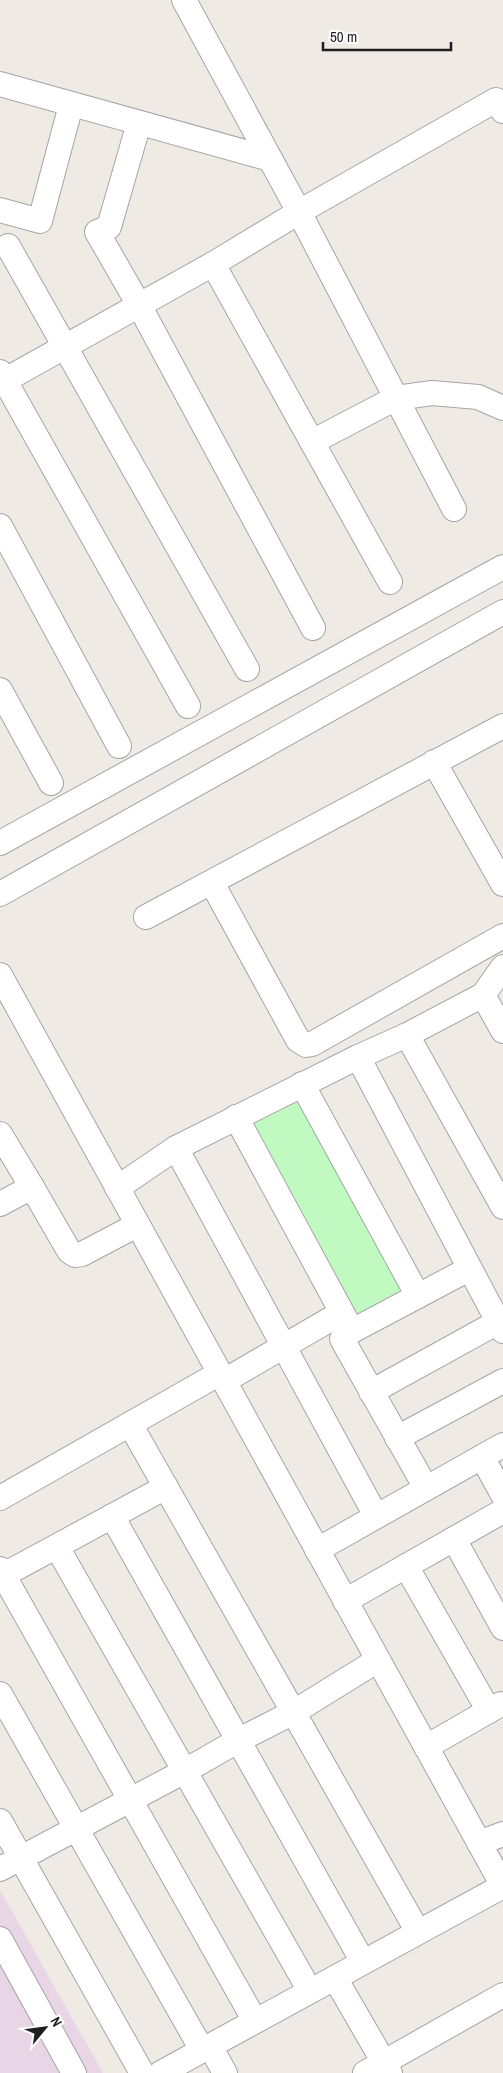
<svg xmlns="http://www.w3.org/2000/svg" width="503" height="2073" font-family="'Archivo Narrow',sans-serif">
	<rect width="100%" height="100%" fill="#efebe4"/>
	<polygon fill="#e8d6e6" points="0,1890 103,2073 0,2073"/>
	<polygon fill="#c0fac1" points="298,1093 411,1294 353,1327 245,1119"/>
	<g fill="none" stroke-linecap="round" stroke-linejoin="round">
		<g stroke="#a5a5a5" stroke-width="26">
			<g id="minor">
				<polyline points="184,0 299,212 454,509"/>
				<polyline points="0,84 270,159"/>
				<polyline points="139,123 109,227 97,232 139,305 313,628"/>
				<polyline points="0,210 40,221 71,105"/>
				<polyline points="8,246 247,669"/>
				<polyline points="213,264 390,582"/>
				<polyline points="0,372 188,706"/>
				<polyline points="0,383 213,264 299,212 496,100 503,111"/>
				<polyline points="312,442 396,398 432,393 478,397 503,408"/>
				<polyline points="0,526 119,746"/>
				<polyline points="0,690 51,783"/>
				<polyline points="434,762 503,884"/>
				<polyline points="0,843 503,567"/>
				<polyline points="212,883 298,1040 306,1045 312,1044 503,936"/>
				<polyline points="0,894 503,612"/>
				<polyline points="146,917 503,726"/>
				<polyline points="0,975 503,1886 210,2046 225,2073"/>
				<polyline points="483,995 503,1031"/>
				<polyline points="407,1035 503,1207"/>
				<polyline points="358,1057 503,1331"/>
				<polyline points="302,1084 418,1296"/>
				<polyline points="236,1117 352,1331 469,1269"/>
				<polyline points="0,1134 32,1187 0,1204"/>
				<polyline points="176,1148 376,1516"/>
				<polyline points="32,1187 69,1251 75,1255 82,1254 137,1225"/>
				<polyline points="117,1188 176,1148 358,1057 407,1035 483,995 503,967"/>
				<polyline points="352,1331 342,1339 426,1488"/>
				<polyline points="224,1381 341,1313"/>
				<polyline points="371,1392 498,1322"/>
				<polyline points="130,1424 418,1932"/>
				<polyline points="397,1438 503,1381"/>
				<polyline points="482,1457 503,1495"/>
				<polyline points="0,1498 220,1373"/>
				<polyline points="112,1516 363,1962"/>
				<polyline points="454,1539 503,1628"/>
				<polyline points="57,1547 310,1991"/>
				<polyline points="317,1550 503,1445"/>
				<polyline points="406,1566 489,1711"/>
				<polyline points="0,1569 255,2021"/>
				<polyline points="0,1577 166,1487"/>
				<polyline points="345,1601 503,1511"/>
				<polyline points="0,1694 202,2050"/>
				<polyline points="426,1747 501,1704"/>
				<polyline points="0,1821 142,2073"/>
				<polyline points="479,1843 503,1834"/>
				<polyline points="0,1869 185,1771 239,1740 294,1712 378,1660"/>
				<polyline points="0,1939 74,2073"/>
				<polyline points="335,1978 390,2073"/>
				<polyline points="161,2073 210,2046"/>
				<polyline points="365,2073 503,1995"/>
			</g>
		</g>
		<use href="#minor" stroke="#fff" stroke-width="24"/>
	</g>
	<g transform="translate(45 2028) rotate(61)" stroke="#ffffff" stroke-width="4" paint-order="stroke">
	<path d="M0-4L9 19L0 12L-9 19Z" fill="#1e1e1e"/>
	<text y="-8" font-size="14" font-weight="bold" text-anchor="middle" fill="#1e1e1e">N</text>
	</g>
	<path d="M323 42v8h128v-8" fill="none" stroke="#1e1e1e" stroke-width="2.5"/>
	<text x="330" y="42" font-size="15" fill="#1e1e1e" stroke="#ffffff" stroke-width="4" paint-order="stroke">50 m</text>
</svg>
